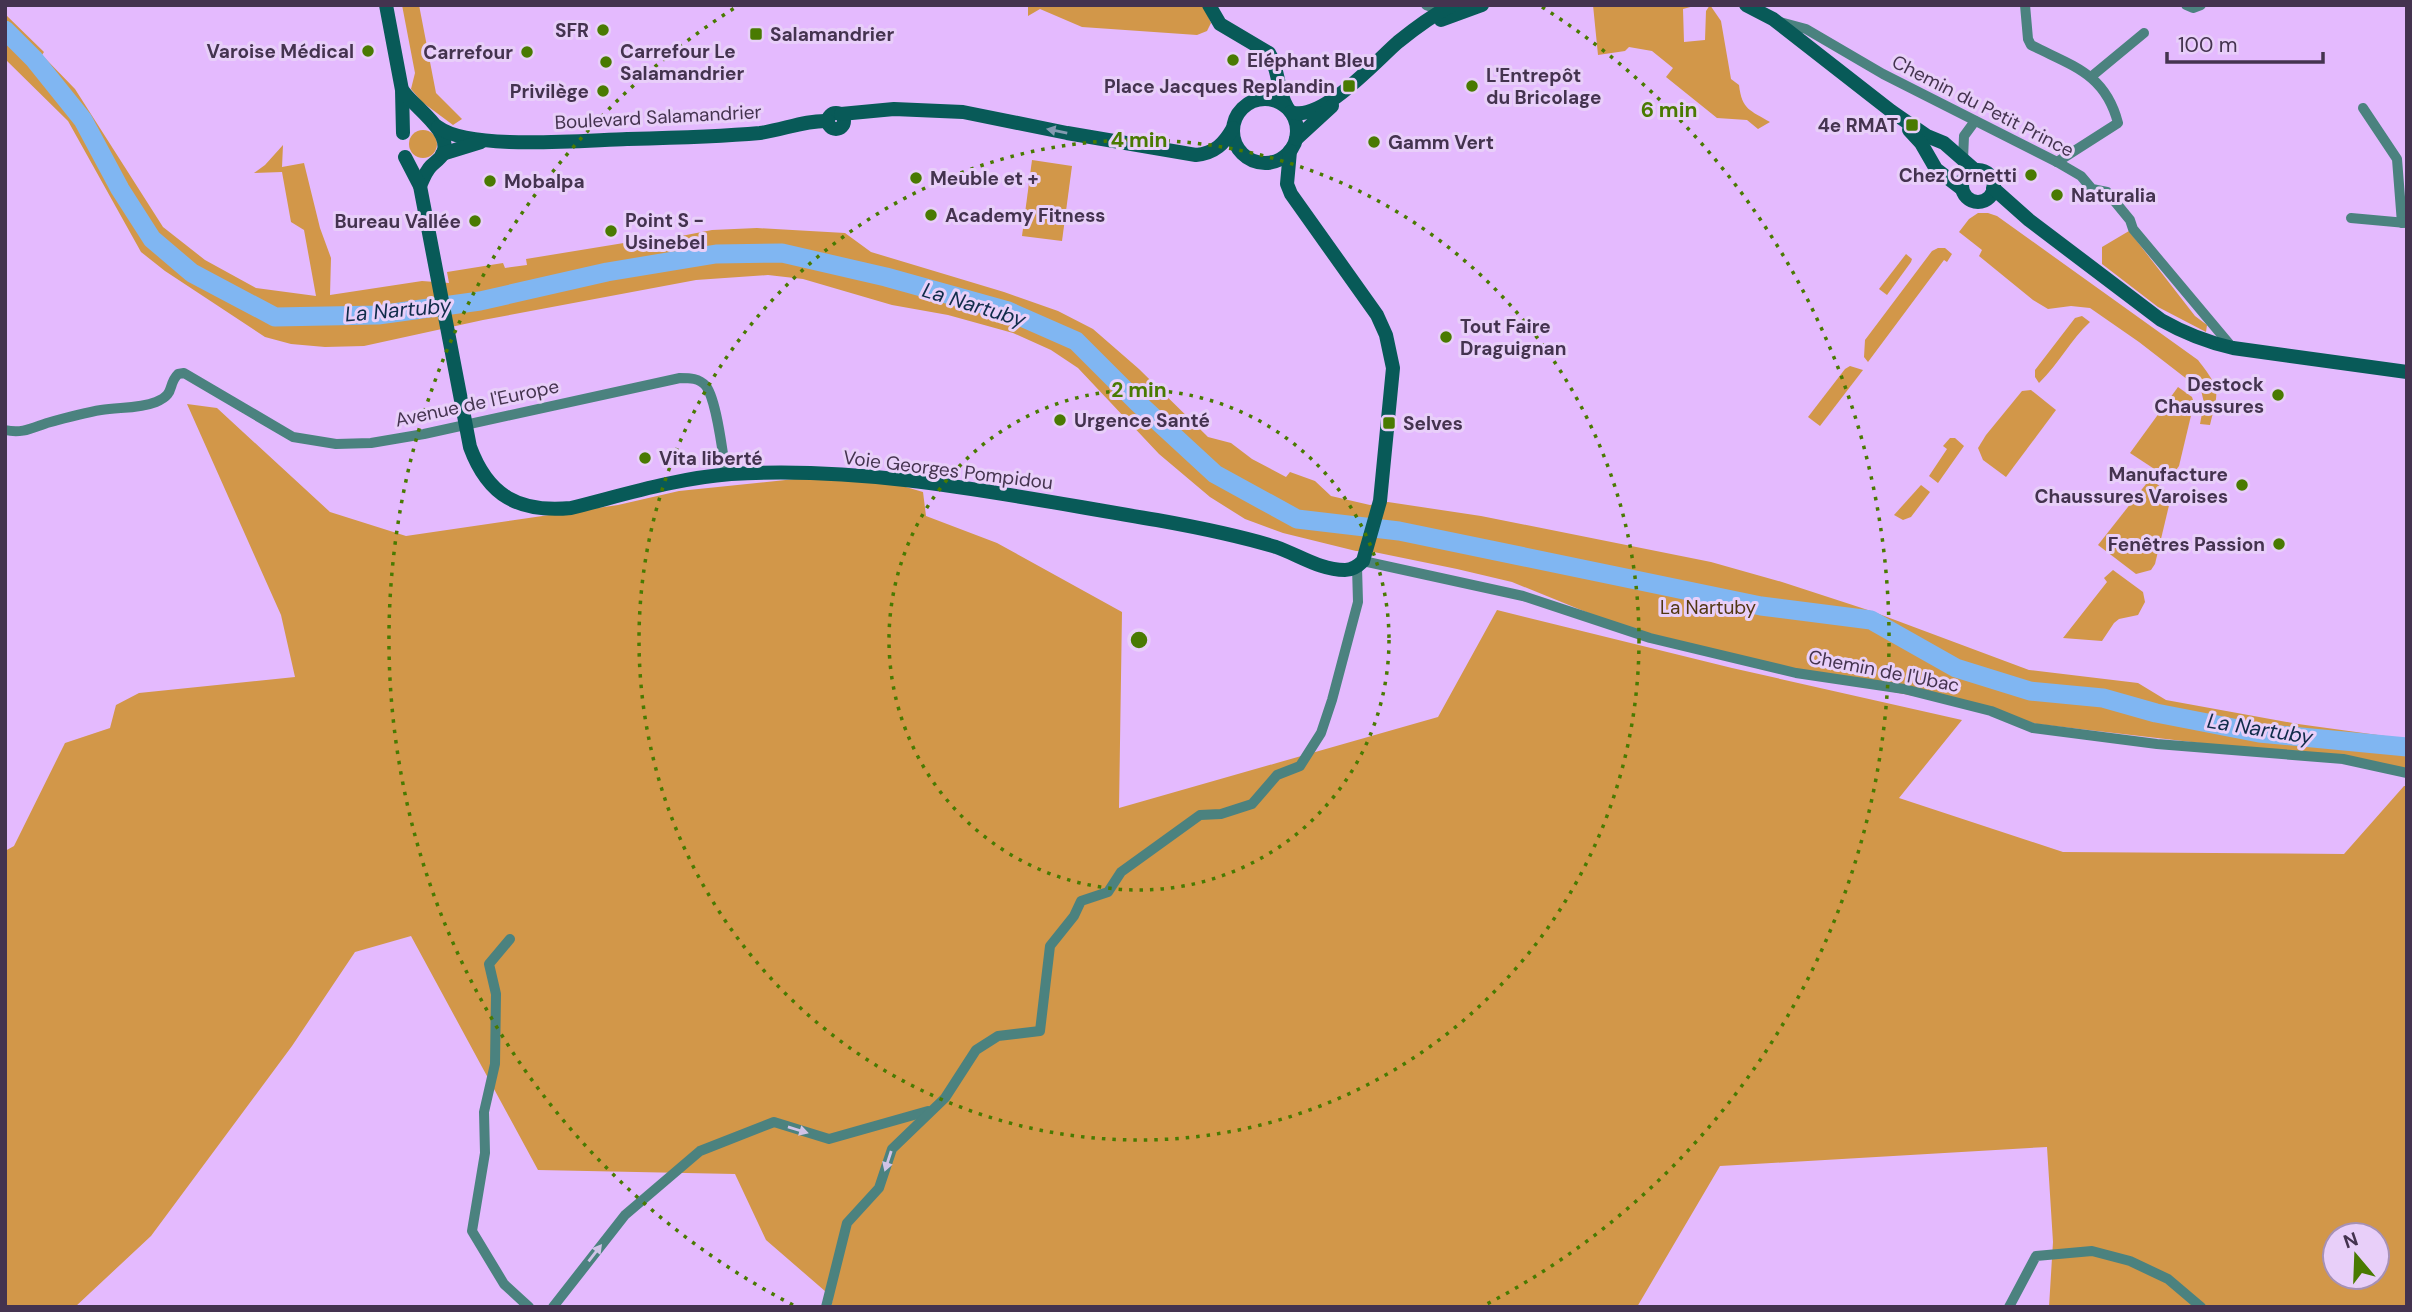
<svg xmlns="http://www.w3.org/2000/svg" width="2412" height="1312" font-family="'DM Sans',sans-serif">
	<rect width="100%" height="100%" fill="#e4bafe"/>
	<g fill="#d29749" fill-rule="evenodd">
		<polygon points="402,5 419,5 436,93 462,119 453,125 422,102 411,89 415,73"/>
		<polygon points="1028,5 1203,5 1211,23 1207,31 1197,35 1082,27 1040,9 1028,16"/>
		<path d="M1593,5H1698L1683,9L1684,42L1705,40L1706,11L1710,5L1721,21L1731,79L1739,85C1742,110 1750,110 1770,122L1758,129L1747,120L1717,118L1666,77L1673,68L1652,51L1629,47L1625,51L1598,55Z"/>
		<polygon points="5,14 44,52 42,55 75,89 163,227 205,260 256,288 316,296 304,230 291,222 282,172 254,173 265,165 283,145 282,167 304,163 320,228 331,258 330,295 422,281 449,283 447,272 503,263 505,268 527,265 526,259 636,241 640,244 712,230 757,228 845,233 871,252 1004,292 1058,311 1093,329 1139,369 1208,437 1231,443 1252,459 1286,477 1290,472 1315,481 1331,496 1370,505 1388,502 1481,516 1711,562 1782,582 1871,611 2029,670 2138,683 2166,700 2298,724 2407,739 2407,773 2347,760 2037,724 1991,711 1796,673 1650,638 1512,582 1457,569 1374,552 1356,551 1283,533 1245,519 1210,497 1159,454 1078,368 1051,350 1013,333 948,315 892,305 803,279 768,275 696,280 483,320 364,346 325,347 291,344 265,337 165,271 141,252 68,121 5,59"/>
		<circle cx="423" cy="144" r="14"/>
		<polygon points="1032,160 1072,166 1062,241 1022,236"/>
		<path d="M1978,213H1988L1997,216L2198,360C2221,390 2219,389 2210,425L2200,424L2204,403L2201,390L2139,342L2090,308L2071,306L2048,309L2033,300L1979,256L1982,250L1959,232L1969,219Z"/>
		<polygon points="2129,231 2195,316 2207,325 2206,332 2158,307 2102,264 2102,247"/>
		<polygon points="1938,248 1945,248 1952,254 1947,262 1944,260 1868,362 1864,357 1865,340 1932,251"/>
		<polygon points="1906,254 1912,259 1911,262 1887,295 1879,289"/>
		<path d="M2082,316L2090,322C2071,339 2059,364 2039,383L2035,377V370L2075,318Z"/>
		<polygon points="1850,366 1863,370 1820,426 1808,417 1845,369"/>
		<polygon points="2178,387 2192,397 2194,403 2179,466 2176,470 2162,474 2130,453"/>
		<polygon points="2031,390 2056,410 2006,477 1983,460 1978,448 1986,435 2022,391"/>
		<path d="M187,404L217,408L330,512L406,536L618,505L679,491L795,479H845L899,485L923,492L926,516L997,543L1122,612L1119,808L1438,717L1497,610L1732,668L1962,720L1899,798L2063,852L2344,854L2404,786H2407V1307H2049L2053,1242L2047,1147L1720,1166L1637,1307H831L833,1298L766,1240L735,1174L538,1170L411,936L355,952L292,1046L151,1236L75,1307H5V851L14,846L65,743L110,728L116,705L139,693L295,677L281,615ZM2335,1235H2377V1277H2335Z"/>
		<polygon points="1950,438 1955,438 1964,446 1938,483 1929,476 1947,449 1943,446"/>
		<polygon points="2150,479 2165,490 2171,497 2155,564 2151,570 2136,574 2098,545"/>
		<polygon points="1921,485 1930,492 1911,517 1903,520 1894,515"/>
		<polygon points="2113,570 2143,592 2145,602 2138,615 2119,619 2114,623 2102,641 2063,638 2107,582 2104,578"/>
	</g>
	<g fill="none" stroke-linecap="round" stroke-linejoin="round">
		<polyline stroke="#80b6f2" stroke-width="19" points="5,30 34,59 83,120 120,189 152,239 192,273 275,317 378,315 480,301 607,272 716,254 782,253 886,277 1008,311 1076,341 1138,403 1215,474 1297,519 1399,531 1761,606 1871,620 1956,668 2030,691 2103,698 2156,713 2259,733 2407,747"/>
		<g stroke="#4b827f" stroke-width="10">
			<polyline points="1426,5 1442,11"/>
			<path d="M2025,5L2028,39L2031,45C2072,66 2105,73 2118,123L2057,162"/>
			<polyline points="2186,5 2193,8 2201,5"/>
			<polyline points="1780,22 1806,29 1883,74 2057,162 2081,176 2092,189 2107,192 2130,220 2133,229 2231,346"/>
			<polyline points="2092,76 2144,33"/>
			<polyline points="2363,108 2397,159 2402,223"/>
			<polyline points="1963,159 1964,136 1975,121"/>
			<polyline points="2351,218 2406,223"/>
			<path d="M5,430C22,434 32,428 47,423C65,418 83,413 101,410C119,407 138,409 156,402C176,394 167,385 178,374L184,373L293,437L336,444L371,443L424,434L680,378C690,378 699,378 706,386C717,401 723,455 726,475"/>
			<polyline points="1363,561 1523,596 1650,638 1796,673 1904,689 1991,711 2033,728 2157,744 2343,759 2407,773"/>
			<polyline points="510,939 489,964 496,994 495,1064 484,1112 485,1153 472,1231 504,1284 529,1307"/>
			<polyline points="553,1307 625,1215 700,1151 774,1122 829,1139 928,1111"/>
			<polyline points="826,1307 847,1223 879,1188 892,1149 945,1098 976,1050 998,1036 1040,1031 1050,946 1074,916 1081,901 1108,892 1121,872 1200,815 1221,814 1252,804 1277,775 1300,766 1321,733 1332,700 1358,602 1357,567"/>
			<polyline points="2009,1307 2036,1256 2092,1251 2130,1261 2168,1279 2201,1307"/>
		</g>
		<g stroke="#085a58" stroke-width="14">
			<polyline points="386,5 402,90 403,133"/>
			<path d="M1209,5L1220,24L1269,53C1279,69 1277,90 1287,107"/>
			<polyline points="1746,5 1773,19 1891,111 1927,136 1944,143 1976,171"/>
			<polyline points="1441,20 1482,5"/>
			<path d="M403,91C415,108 453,132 443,154C440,159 435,162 431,166C426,171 423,179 420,186"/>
			<circle cx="1265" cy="131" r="32"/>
			<path d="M1291,112C1321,123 1376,61 1398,42C1414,29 1433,15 1452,5"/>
			<circle cx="836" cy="121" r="8"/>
			<path d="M841,114L894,109L963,112L1067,133L1196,155C1215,153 1224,144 1233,128"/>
			<path d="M438,127C470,151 585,140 627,139C671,138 716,137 760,133C783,130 805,120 828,121"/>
			<polyline points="1909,130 1921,143 1936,169 1962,189"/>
			<polyline points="1296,139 1332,106"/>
			<polyline points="442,154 481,142"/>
			<path d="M405,157L420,186L470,447C488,496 519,513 571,508C623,495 677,478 731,474C874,465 1016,497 1157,520C1196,527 1237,535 1276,547C1299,555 1320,570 1345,570C1353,570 1358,566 1363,561L1380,501L1393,368L1386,335L1377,315L1291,194L1287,184L1290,151"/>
			<circle cx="1978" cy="186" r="16"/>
			<path d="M1993,188L2029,220L2161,320C2184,333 2206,342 2233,348L2407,372"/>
		</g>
	</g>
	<defs><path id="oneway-solid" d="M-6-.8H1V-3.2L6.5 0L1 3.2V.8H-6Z" transform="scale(1.75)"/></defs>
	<use fill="#839ab1" href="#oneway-solid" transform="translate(1057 131) rotate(-168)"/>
	<g fill="#d0c3e7">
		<use href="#oneway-solid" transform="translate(798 1130) rotate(17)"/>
		<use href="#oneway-solid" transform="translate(888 1161) rotate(108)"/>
		<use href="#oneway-solid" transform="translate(595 1253) rotate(-52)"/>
	</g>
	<g fill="none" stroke="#497a01" stroke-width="3.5" stroke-dasharray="3.5 7">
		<circle cx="1139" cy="640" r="250"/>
		<circle cx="1139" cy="640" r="500"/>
		<path d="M793 1305A750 750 0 0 1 736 7M1542 7A750 750 0 0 1 1485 1305"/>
	</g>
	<g fill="#497a01" stroke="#e8cff9" stroke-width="2.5">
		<circle cx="603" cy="30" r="7"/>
		<rect x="749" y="27" width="14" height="14" rx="3.5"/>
		<circle cx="368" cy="51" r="7"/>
		<circle cx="527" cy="52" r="7"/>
		<circle cx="1233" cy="60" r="7"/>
		<circle cx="606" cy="62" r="7"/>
		<rect x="1342" y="79" width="14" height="14" rx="3.5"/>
		<circle cx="1472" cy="86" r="7"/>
		<circle cx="603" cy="91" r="7"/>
		<rect x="1905" y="118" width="14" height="14" rx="3.5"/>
		<circle cx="1374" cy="142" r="7"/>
		<circle cx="2031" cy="175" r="7"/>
		<circle cx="916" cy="178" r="7"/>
		<circle cx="490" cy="181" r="7"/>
		<circle cx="2057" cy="195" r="7"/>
		<circle cx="931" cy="215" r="7"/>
		<circle cx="475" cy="221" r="7"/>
		<circle cx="611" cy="231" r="7"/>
		<circle cx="1446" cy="337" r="7"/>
		<circle cx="2278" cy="395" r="7"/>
		<circle cx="1060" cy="420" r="7"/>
		<rect x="1382" y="416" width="14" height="14" rx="3.5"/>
		<circle cx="645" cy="458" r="7"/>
		<circle cx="2242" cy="485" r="7"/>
		<circle cx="2279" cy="544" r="7"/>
	</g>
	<g text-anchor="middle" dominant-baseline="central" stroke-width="6" stroke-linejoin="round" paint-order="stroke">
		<g font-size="19" font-weight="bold" fill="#44334f" stroke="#e8cff9" text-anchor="start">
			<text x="589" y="30" text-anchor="end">SFR</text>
			<text x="770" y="34">Salamandrier</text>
			<text x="354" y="51" text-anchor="end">Varoise Médical</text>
			<text x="620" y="51">Carrefour Le<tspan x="620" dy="22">Salamandrier</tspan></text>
			<text x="513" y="52" text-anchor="end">Carrefour</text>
			<text x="1247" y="60">Eléphant Bleu</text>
			<text x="1486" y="75">L'Entrepôt<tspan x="1486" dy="22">du Bricolage</tspan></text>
			<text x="1335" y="86" text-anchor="end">Place Jacques Replandin</text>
			<text x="589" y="91" text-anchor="end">Privilège</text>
			<text x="1898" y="125" text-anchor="end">4e RMAT</text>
			<text x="1388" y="142">Gamm Vert</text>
			<text x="2017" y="175" text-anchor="end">Chez Ornetti</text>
			<text x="930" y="178">Meuble et +</text>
			<text x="504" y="181">Mobalpa</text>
			<text x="2071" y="195">Naturalia</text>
			<text x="945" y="215">Academy Fitness</text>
			<text x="625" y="220">Point S -<tspan x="625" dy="22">Usinebel</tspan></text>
			<text x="461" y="221" text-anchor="end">Bureau Vallée</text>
			<text x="1460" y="326">Tout Faire<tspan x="1460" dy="22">Draguignan</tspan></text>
			<text x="2264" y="384" text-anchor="end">Destock<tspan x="2264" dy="22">Chaussures</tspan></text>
			<text x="1074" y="420">Urgence Santé</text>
			<text x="1403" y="423">Selves</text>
			<text x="659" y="458">Vita liberté</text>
			<text x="2228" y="474" text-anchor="end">Manufacture<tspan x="2228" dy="22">Chaussures Varoises</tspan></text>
			<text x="2265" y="544" text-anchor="end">Fenêtres Passion</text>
		</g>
		<g font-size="19" fill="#44334f" stroke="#e8cff9">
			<text transform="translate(1983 106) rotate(27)">Chemin du Petit Prince</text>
			<text transform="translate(658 117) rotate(-3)">Boulevard Salamandrier</text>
			<text transform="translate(477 403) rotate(-12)">Avenue de l'Europe</text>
			<text transform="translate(948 470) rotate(7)">Voie Georges Pompidou</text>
			<text transform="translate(1884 671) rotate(11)">Chemin de l'Ubac</text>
		</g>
		<g font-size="19" fill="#513711" stroke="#e8cff9">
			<text x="1708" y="607">La Nartuby</text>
		</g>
		<g font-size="21" font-style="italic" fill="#102c4a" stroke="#e8cff9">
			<text transform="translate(974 305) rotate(17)">La Nartuby</text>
			<text transform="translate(398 310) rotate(-5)">La Nartuby</text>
			<text transform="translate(2260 729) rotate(9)">La Nartuby</text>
		</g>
	</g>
	<circle cx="1139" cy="640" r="10" fill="#497a01" stroke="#e8cff9" stroke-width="3.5"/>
	<g font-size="21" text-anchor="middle" font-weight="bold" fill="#497a01" stroke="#e8cff9" stroke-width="6" stroke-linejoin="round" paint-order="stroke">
		<text x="1669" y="117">6 min</text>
		<text x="1139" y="147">4 min</text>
		<text x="1139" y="397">2 min</text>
	</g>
	<rect width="2412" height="1312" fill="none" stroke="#44334f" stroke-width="14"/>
	<g transform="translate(2356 1256) rotate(341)"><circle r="33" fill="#e8cff9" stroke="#a691b5" stroke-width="2"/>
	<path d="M0-5L12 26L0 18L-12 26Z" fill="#497a01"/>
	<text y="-10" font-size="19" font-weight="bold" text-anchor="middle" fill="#44334f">N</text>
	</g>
	<path d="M2167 52v10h156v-10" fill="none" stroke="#44334f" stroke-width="3.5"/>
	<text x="2178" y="52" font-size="21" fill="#44334f" stroke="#e8cff9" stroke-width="5" paint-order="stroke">100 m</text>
</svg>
